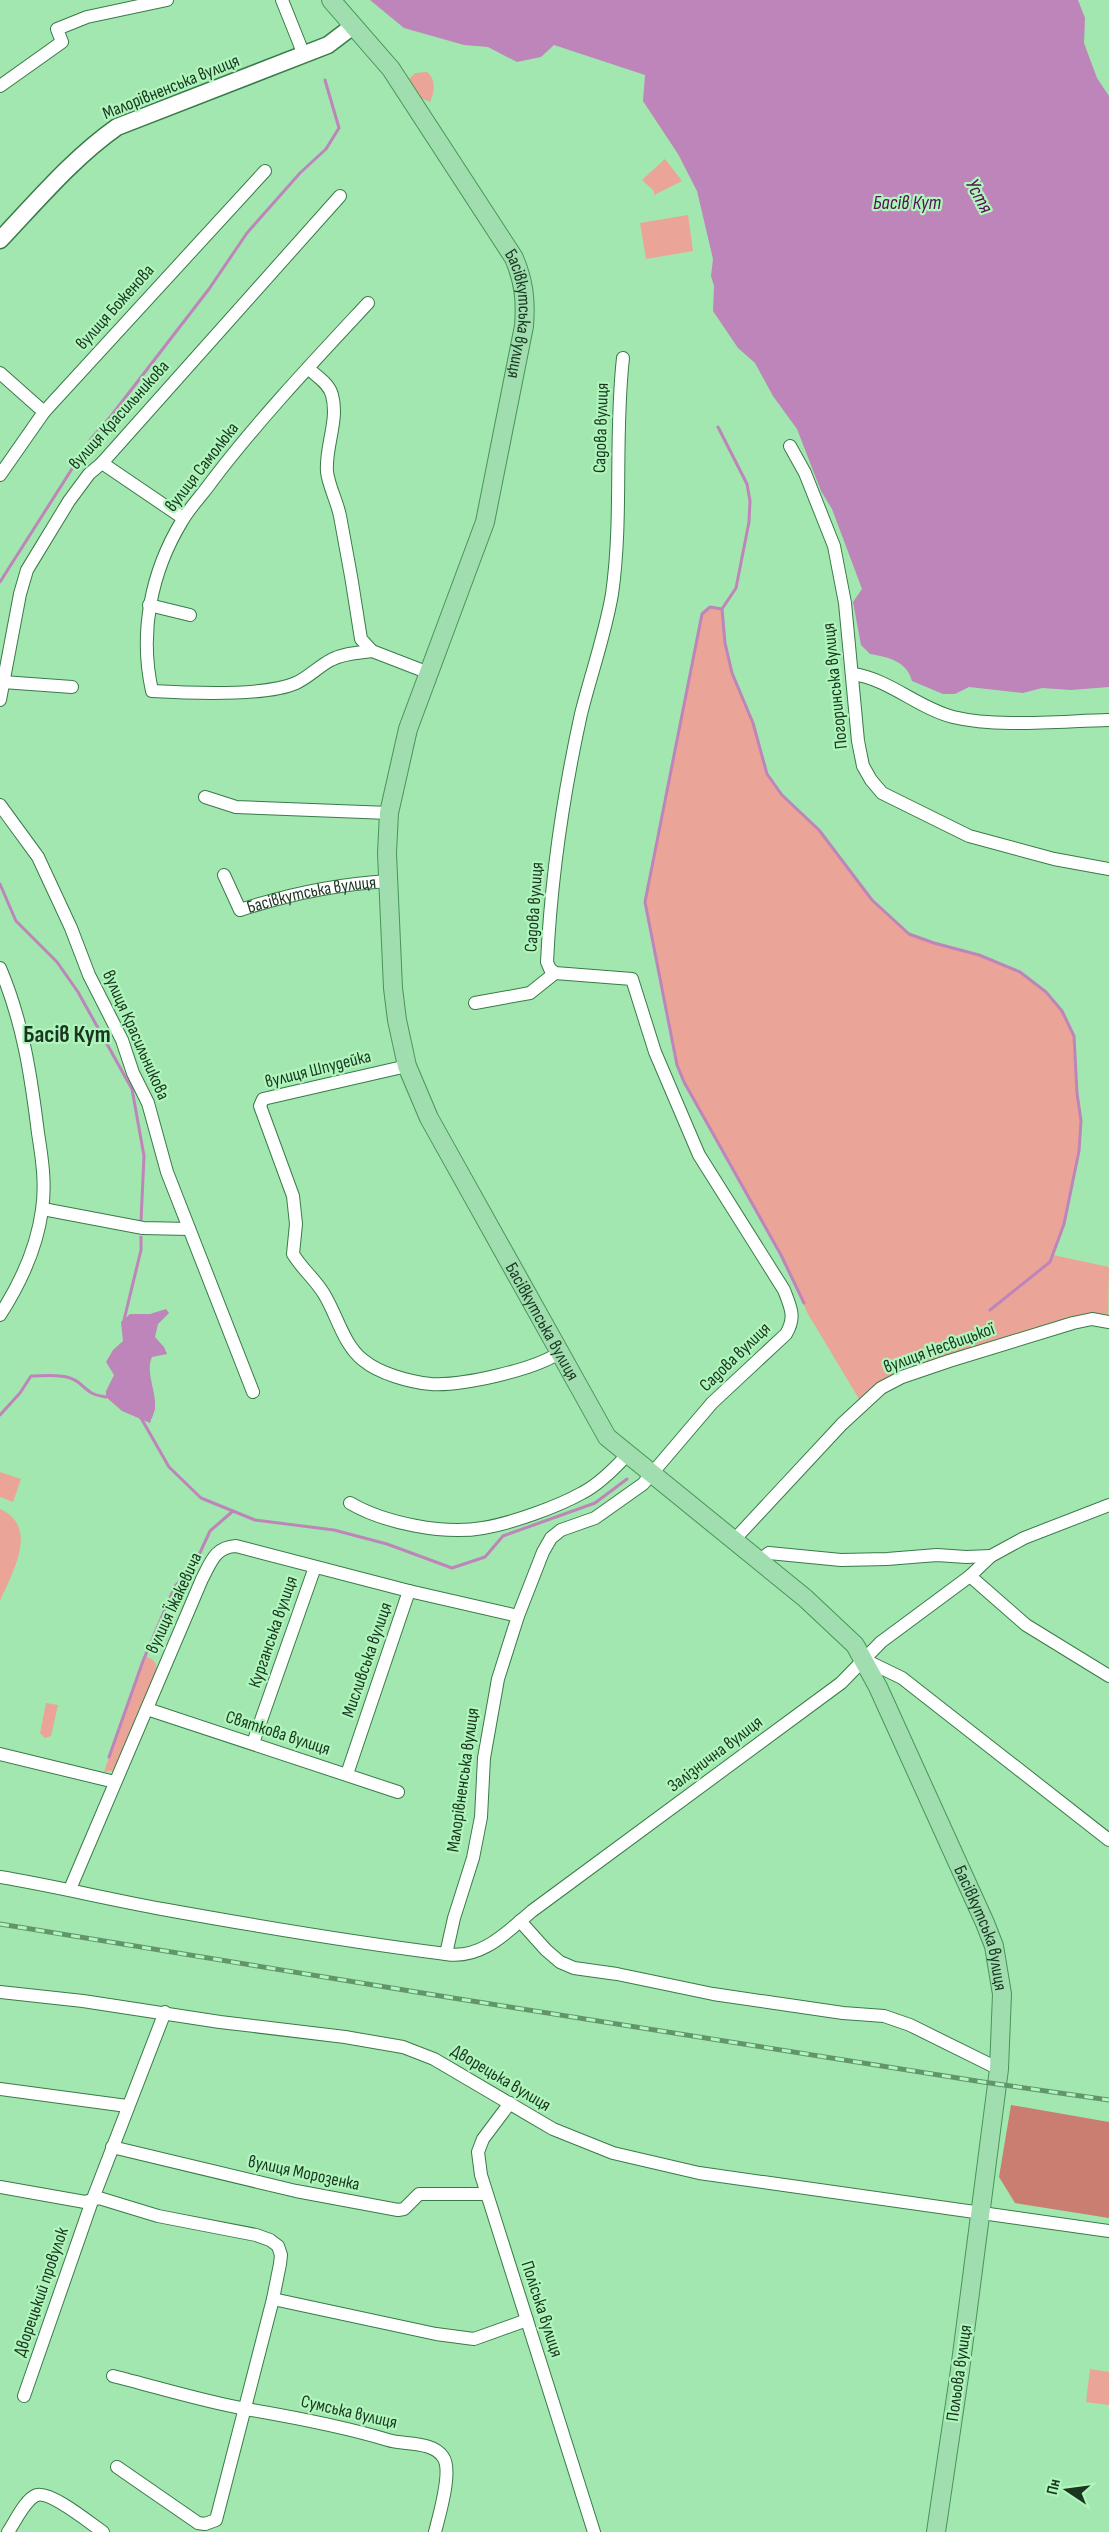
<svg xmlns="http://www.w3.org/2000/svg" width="1109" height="2532" font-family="'Sofia Sans Condensed',sans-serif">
	<rect width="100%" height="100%" fill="#a2e7af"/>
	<g fill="#eba498">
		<path d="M427,72C436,79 435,91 430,102L421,98L407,81L415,73Z"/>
		<polygon points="665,159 682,181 654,195 654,191 642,180"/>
		<polygon points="688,215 693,251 646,259 640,223"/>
		<polygon points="710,607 722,609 725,643 732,673 753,722 767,774 782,795 819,830 872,900 909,934 934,943 979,955 1020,972 1046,992 1062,1011 1074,1036 1077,1093 1081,1121 1079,1151 1064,1224 1053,1255 1109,1267 1108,1322 1092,1319 902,1377 862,1404 808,1314 781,1255 684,1082 677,1065 645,902 702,614"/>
		<polygon points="0,1472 21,1479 13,1502 0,1497"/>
		<path d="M0,1509C40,1527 12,1573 0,1601Z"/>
		<path d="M144,1656C153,1659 156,1661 157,1670L115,1770L104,1772Z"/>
		<polygon points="46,1703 58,1705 51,1736 45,1738 40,1733"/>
		<polygon points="1090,2369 1109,2372 1109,2405 1086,2402"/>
	</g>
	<polygon fill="#ca7d71" points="1011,2105 1109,2122 1109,2218 1015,2203 999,2177"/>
	<g fill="#bd85b9">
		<path d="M370,0H1078L1085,18L1084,43L1097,78L1109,96V687L1071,690L1042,688L1023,693L969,687L955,694H943L912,681C907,661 888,657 870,654L861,645L853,602L862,589L832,509L821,491L797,429L773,396L755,363L738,348L713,311L714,286L711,276L713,259L697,191L678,154L643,101L645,75L554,45L541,57L517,62L488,47L464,45L404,28Z"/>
		<path d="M166,1309L169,1313L158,1324L155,1337L164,1347L167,1354L152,1357C145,1372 157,1392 155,1409C154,1414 151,1419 150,1423L122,1411L106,1397V1391L114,1375L106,1362L113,1350L123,1341L121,1322L130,1314H150Z"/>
	</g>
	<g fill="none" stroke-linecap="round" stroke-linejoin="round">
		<g stroke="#bd85b9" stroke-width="3">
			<polyline points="718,427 747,484 750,501 749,522 736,588 722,609 725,643 732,673 753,723 767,774 782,795 819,830 872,900 909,934 934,943 979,955 1020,972 1046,992 1062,1011 1074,1036 1077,1093 1081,1121 1079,1151 1064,1224 1050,1262 990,1310"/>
			<polyline points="0,582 91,439 111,416 209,289 247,233 300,173 326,149 339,128 325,80"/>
			<polyline points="722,609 710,607 702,614 645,902 677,1065 684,1082 781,1255 804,1303"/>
			<polyline points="0,884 16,921 57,962 78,992 132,1089 144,1156 141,1221"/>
			<polyline points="124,1320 141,1250 141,1237"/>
			<path d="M0,1415L20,1393L31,1376C45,1376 66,1373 78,1382C90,1392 89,1394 106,1397"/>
			<polyline points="141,1418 169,1467 201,1498 255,1520 334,1530 387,1544 452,1568 485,1557 503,1536 595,1503 627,1479"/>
			<polyline points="109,1757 143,1661 175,1586 193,1568 210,1531 233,1511"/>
		</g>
		<g stroke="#387b48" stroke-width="14">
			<g id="street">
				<polyline points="282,0 304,55"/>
				<polyline points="0,86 62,42 57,29 87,17 167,0"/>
				<path d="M368,303C314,361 260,418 212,481C203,494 190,507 182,521C151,572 139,632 152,691C187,693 265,697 296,683C309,677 319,666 331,660C343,653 359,653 372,651"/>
				<path d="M308,368C316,376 329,383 332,395C339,421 325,446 327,472C329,487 337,501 340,516C348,557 355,598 361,639L372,651L429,673"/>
				<polyline points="0,373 44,412"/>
				<polyline points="790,446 805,473 834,546 845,603 858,741 863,766 871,780 882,793 969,836 1054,859 1109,869"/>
				<polyline points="102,463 183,518"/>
				<polyline points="0,475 44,412 265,171"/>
				<polyline points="149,605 190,615"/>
				<path d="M853,674C889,679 918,708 953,717C998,728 1062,721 1109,720"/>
				<polyline points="3,682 72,687"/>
				<polyline points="0,700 20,594 27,570 69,501 89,474 102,463 340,196"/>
				<polyline points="205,797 236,807 389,813"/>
				<polyline points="0,805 38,857 71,928 89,975 122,1040 133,1073 148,1103 167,1172 253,1392"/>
				<path id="s1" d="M224,875L240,910C289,894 337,884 389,881"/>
				<path d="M0,968C23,1022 31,1076 38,1133C42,1158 46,1184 42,1210C37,1247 20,1284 0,1315"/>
				<polyline points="475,1003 530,993 555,973"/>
				<path d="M407,1066L263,1099L260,1106L293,1196L296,1224L293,1254C302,1269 315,1279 324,1294C337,1315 343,1344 363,1360C380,1374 410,1382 431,1384C462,1386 533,1370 559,1353"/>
				<polyline points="43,1209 143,1228 189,1229"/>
				<path d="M350,1503C384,1523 444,1535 483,1528C512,1523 557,1507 582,1493C598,1485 615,1468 627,1455"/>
				<polyline points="734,1540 842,1424 881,1388 902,1377 949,1361 1073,1323 1092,1319 1109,1322"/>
				<polyline points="760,1560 769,1553 841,1560 887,1559 937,1555 966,1557 991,1556"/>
				<polyline points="970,1576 1026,1625 1109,1676"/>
				<polyline points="865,1660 902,1678 1109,1840"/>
				<polyline points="147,1709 398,1792"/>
				<polyline points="253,1743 315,1567"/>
				<polyline points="0,1754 115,1782"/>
				<polyline points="347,1774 409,1591"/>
				<path d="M0,1877C54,1886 107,1899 162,1909C256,1926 351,1942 446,1954L454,1918L473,1858L481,1817L484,1758L498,1679L518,1616L543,1552L551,1538L561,1530L595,1518L643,1484L712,1403L786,1334C796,1317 791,1308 784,1290L699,1155L655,1052L632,979L555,973L550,969L547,962C551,878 563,796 581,714C591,674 605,635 612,594C623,517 614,437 623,358"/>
				<path d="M70,1889L202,1579C211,1562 215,1547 236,1546L409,1591L518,1616"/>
				<polyline points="520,1921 546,1950 560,1962 574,1968 617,1974 713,1994 843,2013 884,2016 910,2025 999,2069"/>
				<path d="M446,1954C481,1960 507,1932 532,1911L841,1683L881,1642L970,1576L991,1556L1024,1538L1109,1505"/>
				<polyline points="0,1992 83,2001 220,2022 345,2037 403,2047 434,2059 553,2129 613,2153 699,2173 1109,2231"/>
				<polyline points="0,2089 127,2106"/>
				<polyline points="510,2103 483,2139 478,2152 481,2175 594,2532"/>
				<polyline points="112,2147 296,2191 398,2210 404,2209 419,2194 486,2194"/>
				<polyline points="0,2187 85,2202 99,2198 158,2216 256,2235 270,2240 278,2246 281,2255 280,2264 273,2299 216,2520 205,2524 198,2523 117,2467"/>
				<polyline points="273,2299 436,2334 474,2339 527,2320"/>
				<path d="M113,2376C157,2387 201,2401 246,2409C293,2417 342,2426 388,2440C404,2445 433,2441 443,2457C453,2470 439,2516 435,2532"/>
				<polyline points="24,2396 92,2201 165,2012"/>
				<path d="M8,2532C15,2522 25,2499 37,2495C51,2491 91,2524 103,2532"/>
			</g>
		</g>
		<g stroke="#387b48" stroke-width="19">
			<path id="secondary" d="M0,240C37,201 73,158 117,127L328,45L353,26"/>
		</g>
		<g stroke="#48945a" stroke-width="20">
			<g id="primary">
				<path id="s2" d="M331,0L391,69L514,258C524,282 526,300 524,326L485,522L408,729L389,813L387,853L393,988L397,1020L407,1066L429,1118L607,1437L805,1598L855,1645L878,1687L985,1923L994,1946L1002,1994L999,2069L960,2370L936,2532"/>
			</g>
		</g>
		<use href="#street" stroke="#fff" stroke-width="12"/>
		<use href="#secondary" stroke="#fff" stroke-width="16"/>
		<use href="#primary" stroke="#a0ddaf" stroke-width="18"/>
		<g stroke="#63956d" stroke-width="5">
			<polyline id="rail" points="0,1924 453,1998 983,2082 1109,2100"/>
		</g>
		<use href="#rail" stroke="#aff5bc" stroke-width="3" stroke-dasharray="9" stroke-linecap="butt"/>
	</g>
	<g text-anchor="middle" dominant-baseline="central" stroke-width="4.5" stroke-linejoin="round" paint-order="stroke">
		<g font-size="18" fill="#1a3620" stroke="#aff5bc">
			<text transform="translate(171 87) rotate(-22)">Малорівненська вулиця</text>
			<text transform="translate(115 307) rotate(-48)">вулиця Боженова</text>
			<text stroke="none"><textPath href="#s2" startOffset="374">Басівкутська вулиця</textPath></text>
			<text transform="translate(119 415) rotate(-48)">вулиця Красильникова</text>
			<text transform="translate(601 428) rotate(-88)">Садова вулиця</text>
			<text transform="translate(202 467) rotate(-52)">вулиця Самолюка</text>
			<text transform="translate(835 686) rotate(-96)">Погоринська вулиця</text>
			<text stroke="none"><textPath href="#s1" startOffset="112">Басівкутська вулиця</textPath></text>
			<text transform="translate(534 907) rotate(-86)">Садова вулиця</text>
			<text transform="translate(136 1035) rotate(66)">вулиця Красильникова</text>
			<text transform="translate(318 1069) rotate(-14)">вулиця Шпудейка</text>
			<text stroke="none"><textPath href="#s2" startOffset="1437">Басівкутська вулиця</textPath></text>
			<text transform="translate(939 1348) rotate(-20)">вулиця Несвицької</text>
			<text transform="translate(735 1357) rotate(-44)">Садова вулиця</text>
			<text transform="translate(174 1603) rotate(-65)">вулиця Їжакевича</text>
			<text transform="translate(273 1632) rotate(-71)">Курганська вулиця</text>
			<text transform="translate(367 1660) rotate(-71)">Мисливська вулиця</text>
			<text transform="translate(278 1733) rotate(18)">Святкова вулиця</text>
			<text transform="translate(715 1754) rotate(-37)">Залізнична вулиця</text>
			<text transform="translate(463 1780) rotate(-82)">Малорівненська вулиця</text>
			<text stroke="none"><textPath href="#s2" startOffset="2204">Басівкутська вулиця</textPath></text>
			<text transform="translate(501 2078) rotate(31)">Дворецька вулиця</text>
			<text transform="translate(304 2173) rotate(12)">вулиця Морозенка</text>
			<text transform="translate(41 2292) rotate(-71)">Дворецький провулок</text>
			<text transform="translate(542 2309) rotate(72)">Поліська вулиця</text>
			<text transform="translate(959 2373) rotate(-82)">Польова вулиця</text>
			<text transform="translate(349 2412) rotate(13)">Сумська вулиця</text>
		</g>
		<g font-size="20" font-style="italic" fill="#551053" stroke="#aff5bc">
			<text transform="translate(979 196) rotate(62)">Устя</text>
			<text x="907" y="203">Басів Кут</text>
		</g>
		<g font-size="24" font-weight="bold" fill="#1a3620" stroke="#aff5bc">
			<text x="67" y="1034">Басів Кут</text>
		</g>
	</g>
	<g transform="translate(1067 2490) rotate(283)" stroke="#aff5bc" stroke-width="4.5" paint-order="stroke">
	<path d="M0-4.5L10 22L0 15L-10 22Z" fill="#1a3620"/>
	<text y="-9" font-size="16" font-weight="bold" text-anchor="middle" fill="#1a3620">Пн</text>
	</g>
</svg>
